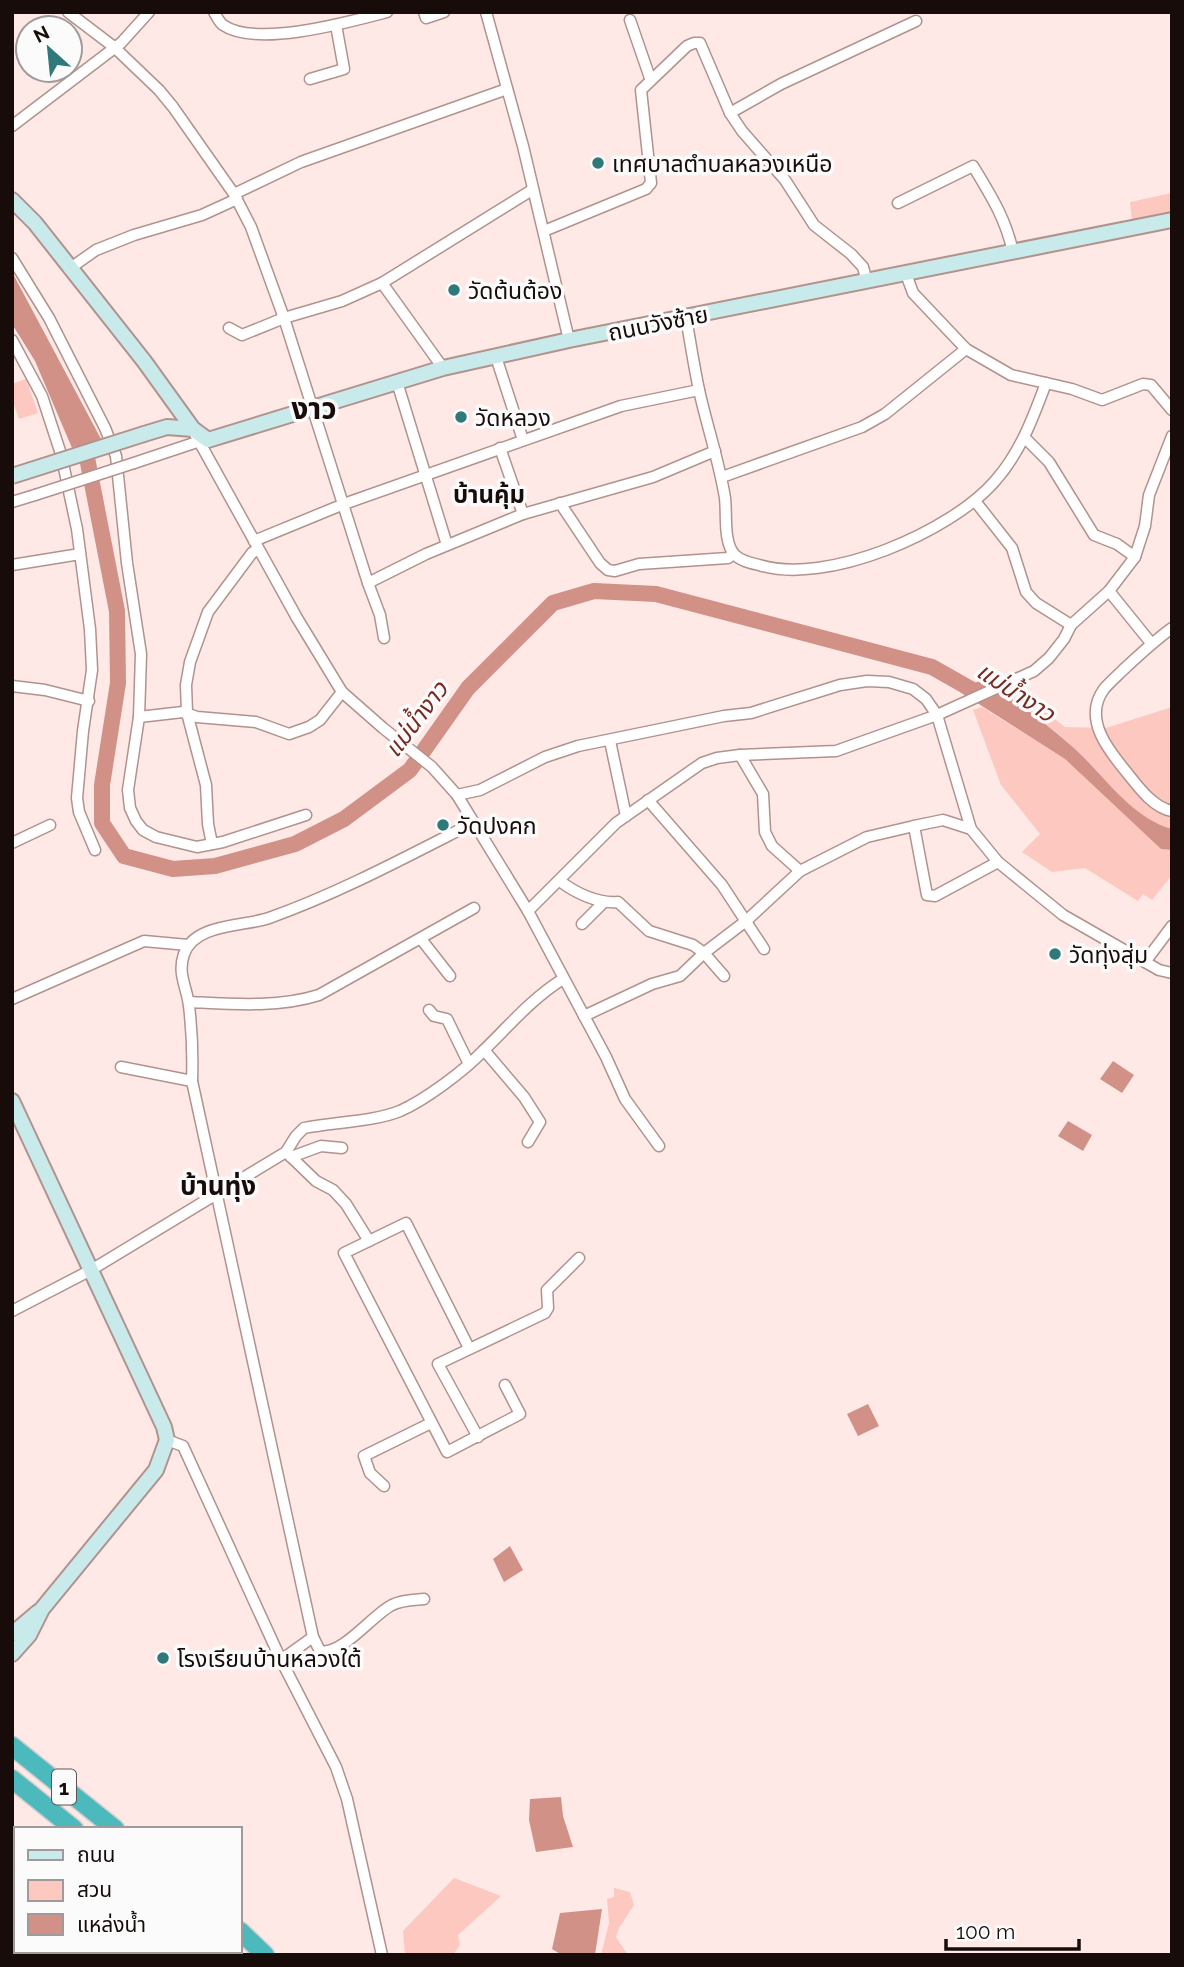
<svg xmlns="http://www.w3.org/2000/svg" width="1184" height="1967" font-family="Raleway,'Noto Sans Thai',sans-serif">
	<rect width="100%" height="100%" fill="#fee9e6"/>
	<g fill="#fcc8bf">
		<polygon points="1172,193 1172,212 1132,221 1130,202"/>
		<polygon points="26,379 38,413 19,419 12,399 12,384"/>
		<path d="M1021,693L1065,727L1106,728L1172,707V829C1131,818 1104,775 1073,747C1053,729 1031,713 1009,697Z"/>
		<polygon points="982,707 1065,759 1161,849 1172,850 1172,875 1152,900 1143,894 1138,901 1085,868 1052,872 1022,852 1040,834 1001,785 973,710"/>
		<polygon points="454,1878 501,1896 458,1935 460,1945 453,1955 405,1955 403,1931"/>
		<polygon points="614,1888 630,1892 634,1905 619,1928 616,1937 628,1955 601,1955 609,1923 607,1899 614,1897"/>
	</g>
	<g fill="#d19187">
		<polygon points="12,272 101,439 72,448 35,361 12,324"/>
		<path d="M985,677C1014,701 1046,723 1074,748C1104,775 1131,818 1172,829V850L1161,849L1065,759L960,692Z"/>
		<polygon points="1113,1061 1134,1075 1122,1093 1100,1079"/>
		<polygon points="1068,1121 1092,1135 1083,1151 1058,1136"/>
		<polygon points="868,1404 879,1426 858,1436 847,1414"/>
		<polygon points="510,1546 523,1570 504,1582 493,1559"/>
		<polygon points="561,1797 563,1816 573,1847 536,1852 529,1820 530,1799"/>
		<polygon points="602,1909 595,1955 562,1955 552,1949 560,1913"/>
	</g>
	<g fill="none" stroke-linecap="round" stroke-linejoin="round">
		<polyline stroke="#d19187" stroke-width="16" points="80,422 117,611 118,683 102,785 102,823 124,856 173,869 215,866 295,844 344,819 410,770 468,688 553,603 594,591 656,594 932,667 985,697"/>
		<g stroke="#b1928d" stroke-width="13">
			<g id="street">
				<polyline points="68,12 114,47 159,90 173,107 234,194 251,227 284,318 368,583 380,615 384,638"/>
				<path d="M214,12C217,17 219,22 223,25C256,48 349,22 387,12"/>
				<polyline points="424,12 426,18 444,12"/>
				<polyline points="486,12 523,146 569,340"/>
				<polyline points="630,20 650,78"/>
				<polyline points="310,79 344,69 336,25"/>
				<polyline points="730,113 781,84 916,21"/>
				<polyline points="12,126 121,43 149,12"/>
				<polyline points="234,194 301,162 507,89"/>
				<path d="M898,203L973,166C991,196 1005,217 1013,252"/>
				<polyline points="544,231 646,189 651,183 641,90 687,46 694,43 700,43 730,113 742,131 785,180 814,225 851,254 863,267 867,282"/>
				<polyline points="12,258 49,318 105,428 116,456 127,563 141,654 139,717 128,790 130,808 136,821 143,830 156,837 197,847 223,842 306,815"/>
				<polyline points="69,269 96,250 134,235 202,215 237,199"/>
				<polyline points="906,274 913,293 966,349 1011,375 1072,389 1102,400 1143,384 1151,385 1172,410"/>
				<polyline points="382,283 443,368"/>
				<path d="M686,317C690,341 694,366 699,390C707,426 719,461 725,498C727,514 723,543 735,555C741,561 751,563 759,565C826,586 951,532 995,481C1020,453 1033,418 1046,383"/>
				<polyline points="229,328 242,335 284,318 342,301 382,283 532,190"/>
				<polyline points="12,340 42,396 61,454 77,529 90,629 92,670 83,731 77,798 79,812 95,850"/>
				<polyline points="496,357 523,440"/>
				<polyline points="397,382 447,545"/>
				<polyline points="195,434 297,618 342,692 383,728 432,767 457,795 528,911 606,1057 625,1099 659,1146"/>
				<polyline points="1025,438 1049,462 1094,535 1117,544 1135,557"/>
				<polyline points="500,448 523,514"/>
				<polyline points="134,463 200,441"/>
				<polyline points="722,477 862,427 885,414 966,349"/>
				<polyline points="975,501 1012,548 1026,592 1036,603 1071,625"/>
				<polyline points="12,502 35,495"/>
				<polyline points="560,503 600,563 608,570 615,571 639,564 728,558 733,554"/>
				<polyline points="254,541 344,504 621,406 699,390"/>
				<polyline points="12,565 80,554"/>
				<polyline points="368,583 426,554 523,514 653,477 715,451"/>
				<polyline points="1109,591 1151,643"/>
				<path d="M1172,628C1154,641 1139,655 1123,670C1117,676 1110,682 1104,689C1082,719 1109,751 1128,774C1139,788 1154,808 1172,811"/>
				<polyline points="12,686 45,690 89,701"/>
				<polyline points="139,717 183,712 197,717 256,722 289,734 309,727 320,720 342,692"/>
				<polyline points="610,741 626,816"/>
				<polyline points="740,755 763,794 765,832 772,846 800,871"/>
				<polyline points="457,795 480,790 545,757 578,746 724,716 751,713 840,685 867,681 889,682 913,689 926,699 937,715 971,829 998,862 1063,915 1159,970 1172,973"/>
				<polyline points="648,800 722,885 764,949"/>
				<polyline points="914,826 943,820 971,829"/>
				<polyline points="12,843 50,825"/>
				<polyline points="212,844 208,824 206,785 187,713 186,685 190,662 208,612 252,553 258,549"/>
				<path d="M560,881C575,893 599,904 618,902L649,931L693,945L704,953L724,976"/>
				<polyline points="528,911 616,823 702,763 717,758 740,755 836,751 937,715 1034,671 1049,658 1064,639 1071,625 1109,591 1135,557 1145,526 1149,495 1172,436"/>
				<polyline points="582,924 604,902"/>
				<polyline points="421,939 450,976"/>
				<polyline points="1145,962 1172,926"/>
				<polyline points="12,999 144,941 188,945"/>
				<path d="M189,1002C231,1004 278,1008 319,995L474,908"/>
				<polyline points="429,1010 434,1016 447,1019 469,1064"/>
				<polyline points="584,1016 652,984 680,976 704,953 746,921 800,871 867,837 914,826 927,895 935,896 998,862"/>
				<polyline points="484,1050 524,1097 540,1122 528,1142"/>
				<polyline points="121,1067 192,1081"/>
				<polyline points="286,1152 316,1181 333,1190 346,1204 369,1241"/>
				<polyline points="291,1157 321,1146 342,1148"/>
				<path d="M12,1311L91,1270L286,1152L296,1136L304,1128C333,1122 373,1122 400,1111C425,1100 464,1071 483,1051C509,1026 531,999 563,979"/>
				<polyline points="469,1348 406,1223 344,1253 447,1452 520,1414 505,1385"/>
				<polyline points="478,1437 438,1364 545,1313 548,1308 547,1290 579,1258"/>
				<polyline points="167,1440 183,1446 281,1660 336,1767 347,1799 382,1955"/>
				<polyline points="384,1486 370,1473 364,1456 431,1423"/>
				<path d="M313,1637L320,1651C342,1656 372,1615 392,1605C401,1600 414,1600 424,1599"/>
				<path d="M281,1660L313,1637L192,1081C193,1056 192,1031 189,1006C187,987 177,974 184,954C195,923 243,927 269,918C339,893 406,857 473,823"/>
			</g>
		</g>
		<g stroke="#b1928d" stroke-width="18">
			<g id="secondary">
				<polyline points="12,200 35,223 144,361 193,429 208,440 443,368 569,340 1172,220"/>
				<polyline points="144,434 167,427 193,429"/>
				<polyline points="12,1101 164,1427 167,1440 156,1470 42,1609 29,1635 12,1654"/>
				<polyline points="12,1634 38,1612"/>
			</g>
		</g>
		<g stroke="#d1cece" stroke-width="21">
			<g id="highway">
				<polyline points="12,1746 115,1829"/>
				<polyline points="12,1779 74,1829"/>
				<polyline points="240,1931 265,1955"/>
				<polyline points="223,1951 227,1955"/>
			</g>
		</g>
		<use href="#street" stroke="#fff" stroke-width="10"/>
		<use href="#secondary" stroke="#c9eaeb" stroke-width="14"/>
		<use href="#highway" stroke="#4cb9bc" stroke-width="18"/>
		<g stroke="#b1928d" stroke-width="13" stroke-linecap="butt">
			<polyline id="street-bridge" points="35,495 134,463"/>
		</g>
		<g stroke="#b1928d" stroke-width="18" stroke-linecap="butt">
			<polyline id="secondary-bridge" points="12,476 144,434"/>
		</g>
		<use href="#street-bridge" stroke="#fff" stroke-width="10"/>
		<use href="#secondary-bridge" stroke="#c9eaeb" stroke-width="14"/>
	</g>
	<g fill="#2f797b" stroke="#fbfbfb" stroke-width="2.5">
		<circle cx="598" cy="163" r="7"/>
		<circle cx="454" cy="290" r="7"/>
		<circle cx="461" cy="417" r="7"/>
		<circle cx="443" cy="825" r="7"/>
		<circle cx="1055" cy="954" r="7"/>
		<circle cx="163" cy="1658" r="7"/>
	</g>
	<g text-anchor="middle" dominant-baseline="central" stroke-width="7" stroke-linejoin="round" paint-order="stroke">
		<rect fill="#fbfbfb" stroke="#5b5452" stroke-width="2" x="52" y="1769.5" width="24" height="35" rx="5"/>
		<g font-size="21" font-weight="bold" fill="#170c0a">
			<text x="64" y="1787">1</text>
		</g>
		<g font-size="23" fill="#170c0a" stroke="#fbfbfb" text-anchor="start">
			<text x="612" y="163">เทศบาลตำบลหลวงเหนือ</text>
			<text x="468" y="290">วัดต้นต้อง</text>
			<text x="475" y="417">วัดหลวง</text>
			<text x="457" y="825">วัดปงคก</text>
			<text x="1069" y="954">วัดทุ่งสุ่ม</text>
			<text x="177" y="1658">โรงเรียนบ้านหลวงใต้</text>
		</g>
		<g font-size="23" fill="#170c0a" stroke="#fbfbfb">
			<text transform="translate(658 323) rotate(-11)">ถนนวังซ้าย</text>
		</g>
		<g font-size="24" font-weight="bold" fill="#170c0a" stroke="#fbfbfb">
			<text x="489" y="494">บ้านคุ้ม</text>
		</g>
		<g font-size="24" font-style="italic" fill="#772a22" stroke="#fbfbfb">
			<text transform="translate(1016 692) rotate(33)">แม่น้ำงาว</text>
			<text transform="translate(416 719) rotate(-53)">แม่น้ำงาว</text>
		</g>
		<g font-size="26" font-weight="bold" fill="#170c0a" stroke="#fbfbfb">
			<text x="218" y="1186">บ้านทุ่ง</text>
		</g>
		<g font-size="30" font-weight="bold" fill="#170c0a" stroke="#fbfbfb">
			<text x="314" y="408">งาว</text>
		</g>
	</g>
	<rect width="1184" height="1967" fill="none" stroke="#170c0a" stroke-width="28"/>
	<rect x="14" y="1827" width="228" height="126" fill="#fbfbfb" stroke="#a09b9b" stroke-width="2"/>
	<rect x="28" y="1850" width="35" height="10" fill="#c9eaeb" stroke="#a09b9b" stroke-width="2"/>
	<text x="77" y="1862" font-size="21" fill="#170c0a">ถนน</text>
	<rect x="28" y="1880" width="35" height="21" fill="#fcc8bf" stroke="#a09b9b" stroke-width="2"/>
	<text x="77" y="1897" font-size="21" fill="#170c0a">สวน</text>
	<rect x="28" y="1914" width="35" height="21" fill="#d19187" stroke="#a09b9b" stroke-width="2"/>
	<text x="77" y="1932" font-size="21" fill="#170c0a">แหล่งน้ำ</text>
	<g transform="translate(49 49) rotate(333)"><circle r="33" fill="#fbfbfb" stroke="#a09b9b" stroke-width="2"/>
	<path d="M0-5L12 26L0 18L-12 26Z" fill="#2f797b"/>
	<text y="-10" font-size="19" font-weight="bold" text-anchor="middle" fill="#170c0a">N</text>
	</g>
	<path d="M946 1939v10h133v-10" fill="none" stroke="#170c0a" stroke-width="3.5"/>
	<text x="956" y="1939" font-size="21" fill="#170c0a" stroke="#fbfbfb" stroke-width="5" paint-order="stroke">100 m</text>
</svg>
